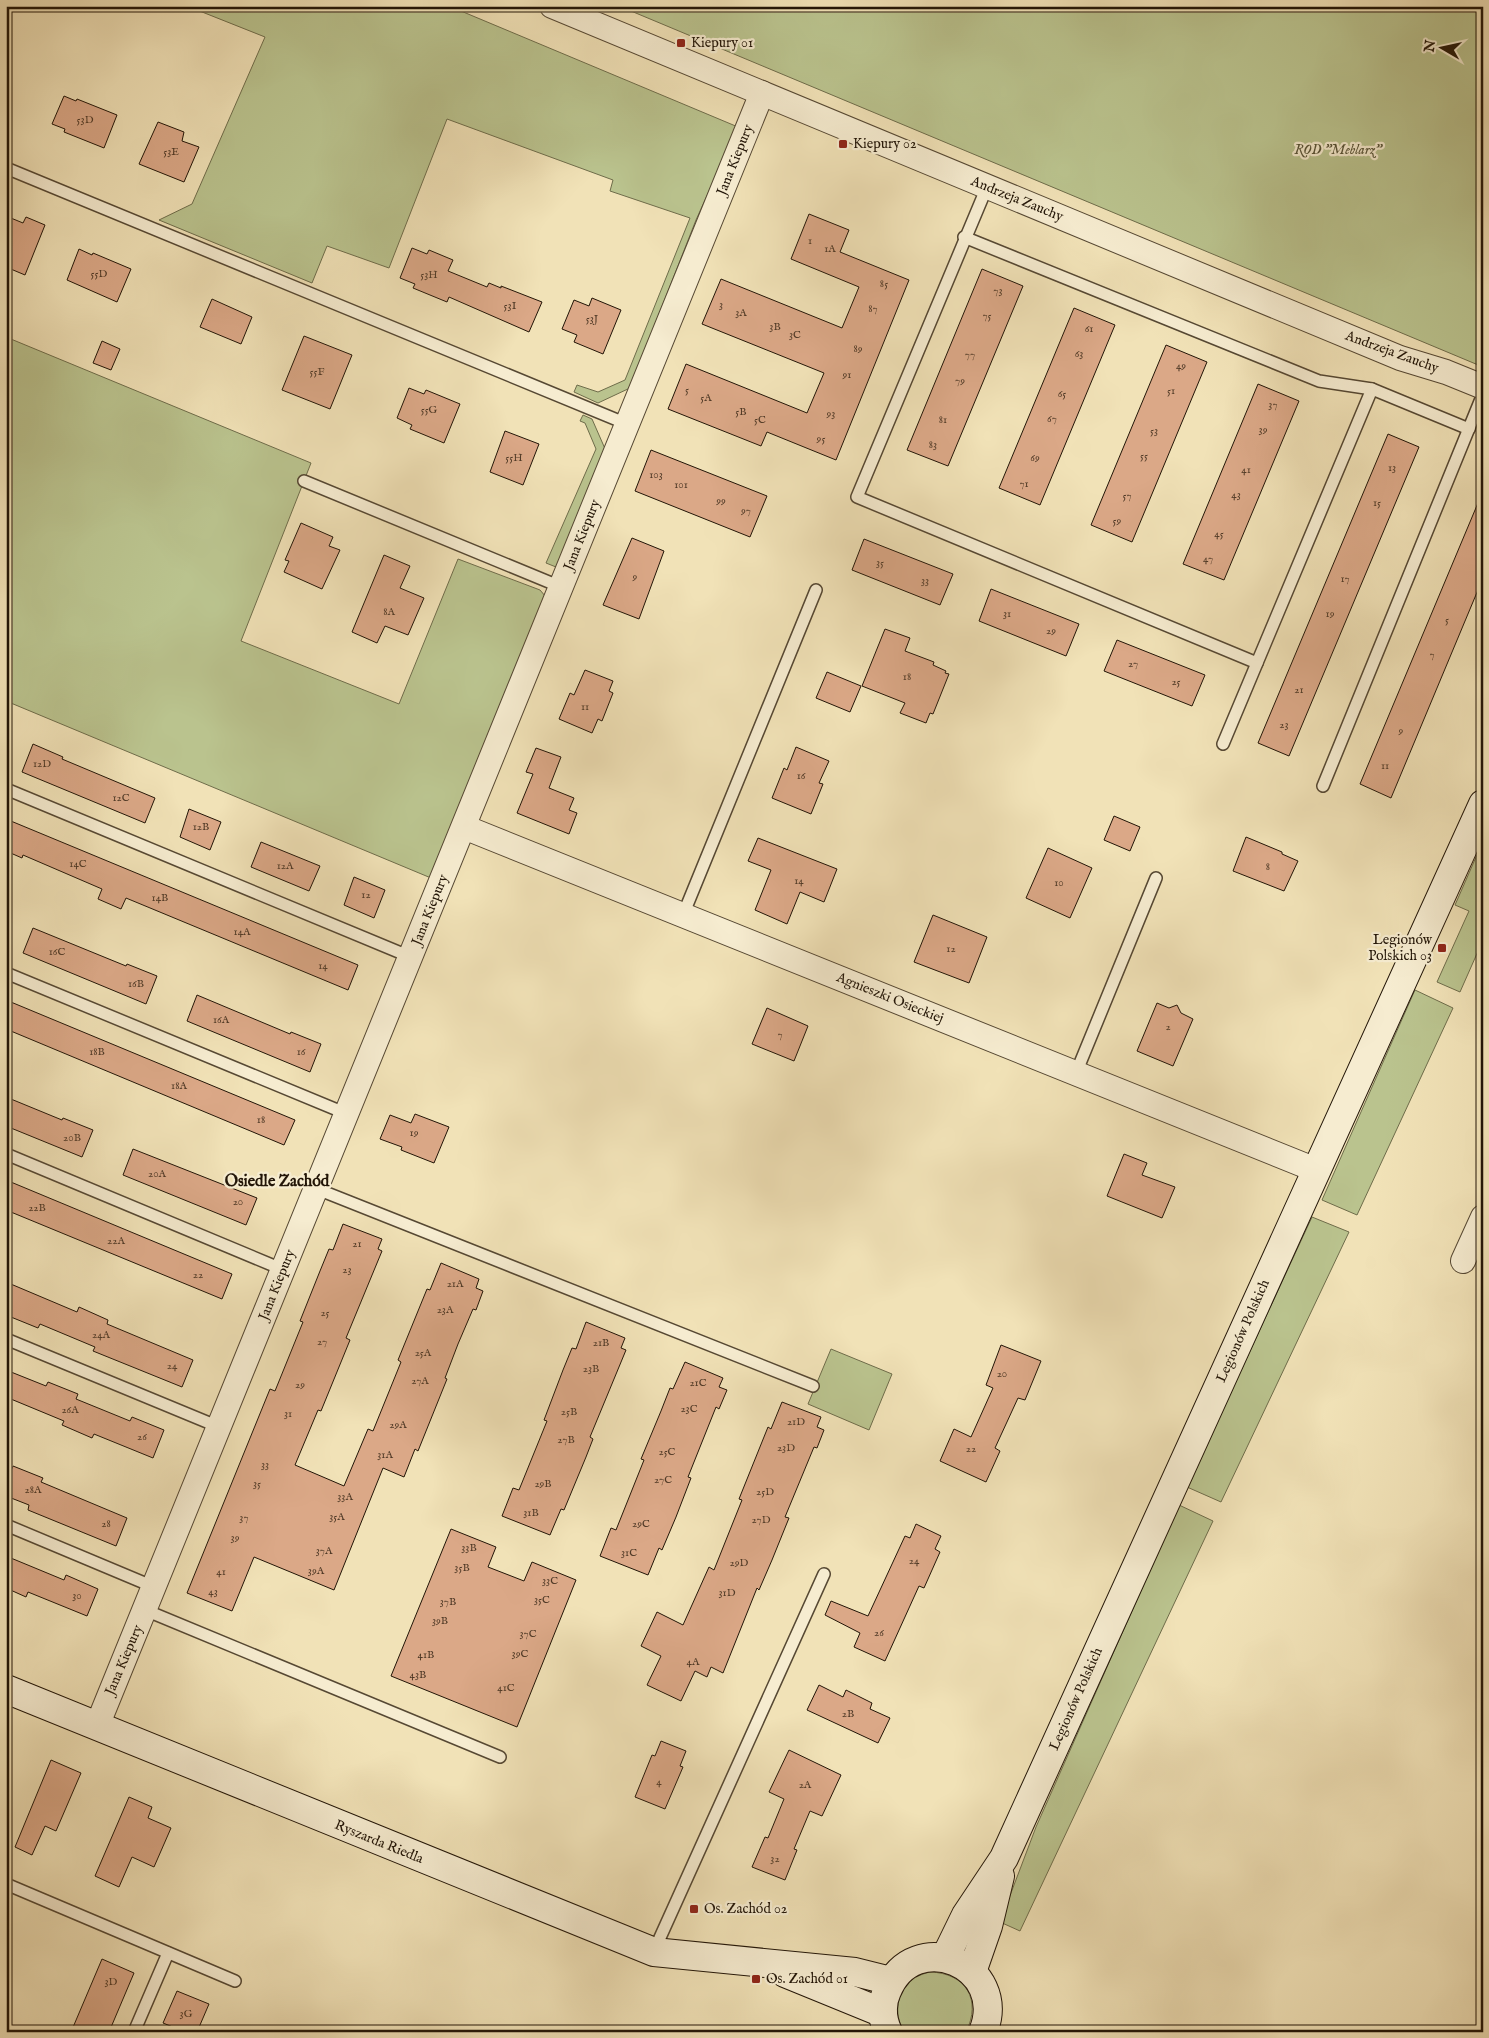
<svg xmlns="http://www.w3.org/2000/svg" width="1489" height="2038" font-family="'IM FELL English',serif">
	<rect width="100%" height="100%" fill="#f1e2b7"/>
	<filter id="stains"><feTurbulence type="fractalNoise" baseFrequency=".004" numOctaves="4"/><feColorMatrix values="0 0 0 0 .2 0 0 0 0 .09 0 0 0 0 .02 0 0 0 .5 -.17"/></filter>
	<radialGradient id="worn" r=".72"><stop offset=".6" stop-color="#630" stop-opacity="0"/><stop offset="1" stop-color="#630" stop-opacity=".3"/></radialGradient>
	<g fill="#bac38e" stroke="#6e6c4a">
		<polygon points="187,6 449,6 738,127 696,220 630,388 598,403 574,392 577,385 598,392 625,380 690,218 610,191 613,180 447,119 389,268 327,246 312,283 159,220 192,204 265,37"/>
		<polygon points="619,6 1483,6 1483,367"/>
		<polygon points="6,337 311,463 241,641 399,704 458,559 540,590 546,597 431,878 6,701"/>
		<polygon points="583,415 592,419 606,451 556,567 546,563 596,449 585,423 580,421"/>
		<polygon points="1483,847 1483,940 1460,992 1437,982 1469,911 1455,905 1480,848"/>
		<polygon points="1415,990 1453,1008 1357,1215 1322,1200"/>
		<polygon points="1312,1217 1349,1232 1221,1502 1187,1487"/>
		<polygon points="831,1349 892,1374 869,1430 808,1404"/>
		<polygon points="1179,1505 1213,1521 1020,1931 1000,1922 1036,1827"/>
		<path d="M930,1972C966,1973 982,2000 966,2032H905C894,2018 896,1995 908,1983C914,1977 922,1974 930,1972Z"/>
	</g>
	<g fill="#dba887" stroke="#221507">
		<polygon points="64,96 76,101 77,99 117,115 104,148 64,132 65,129 52,124"/>
		<polygon points="158,122 184,132 182,141 199,147 184,182 139,164"/>
		<polygon points="809,214 849,230 840,252 909,280 836,460 767,432 761,446 668,409 686,364 807,413 824,373 702,324 721,279 842,328 859,287 791,259"/>
		<polygon points="6,216 23,223 26,217 45,225 25,275 6,267"/>
		<polygon points="412,248 427,254 429,250 453,260 448,271 487,287 489,283 501,288 501,286 542,302 529,332 449,297 447,302 413,288 415,284 400,278"/>
		<polygon points="79,249 92,255 93,253 131,269 117,302 67,280"/>
		<polygon points="982,269 1023,286 948,466 907,450"/>
		<polygon points="592,298 621,310 603,354 574,342 577,335 562,329 574,300 589,306"/>
		<polygon points="212,299 252,317 241,344 200,327"/>
		<polygon points="1074,308 1115,325 1040,505 999,488"/>
		<polygon points="304,336 352,355 330,409 282,390"/>
		<polygon points="102,341 120,349 111,370 93,363"/>
		<polygon points="1166,345 1207,362 1132,542 1091,525"/>
		<polygon points="1258,384 1299,401 1224,580 1183,564"/>
		<polygon points="409,388 424,394 426,390 460,404 444,443 410,429 412,425 397,418"/>
		<polygon points="505,431 539,444 523,485 490,472"/>
		<polygon points="1388,434 1419,447 1289,756 1258,743"/>
		<polygon points="651,450 767,496 750,537 635,491"/>
		<polygon points="1483,491 1483,578 1391,798 1360,784"/>
		<polygon points="301,523 333,537 329,546 340,550 322,589 284,572 289,561 285,560"/>
		<polygon points="632,538 664,551 639,619 603,605"/>
		<polygon points="864,539 953,574 940,605 852,570"/>
		<polygon points="384,555 410,566 400,588 424,598 408,635 385,626 377,643 352,632"/>
		<polygon points="991,589 1079,624 1066,656 979,621"/>
		<polygon points="885,629 910,638 905,651 934,662 933,665 946,671 945,673 949,674 933,714 930,713 926,723 900,713 905,703 862,686"/>
		<polygon points="1117,640 1205,675 1192,706 1104,671"/>
		<polygon points="585,670 613,681 609,691 613,693 602,721 598,719 592,733 559,719 570,693 574,695"/>
		<polygon points="827,672 861,686 850,712 816,698"/>
		<polygon points="33,744 63,757 62,759 155,798 145,823 22,772"/>
		<polygon points="796,747 829,761 819,783 823,784 811,814 772,798 784,768 787,770"/>
		<polygon points="536,748 561,757 549,788 574,798 569,810 577,813 569,834 517,813 533,774 526,772"/>
		<polygon points="189,809 221,822 210,850 180,837"/>
		<polygon points="1114,816 1140,827 1130,851 1104,840"/>
		<polygon points="6,819 358,965 348,990 126,898 121,909 98,899 102,889 23,855 22,858 6,851"/>
		<polygon points="1246,837 1282,852 1282,854 1298,861 1284,891 1233,871"/>
		<polygon points="758,838 837,869 824,902 800,892 787,924 755,910 771,870 748,861"/>
		<polygon points="261,842 320,866 309,891 251,867"/>
		<polygon points="1048,848 1092,868 1070,918 1026,898"/>
		<polygon points="354,877 385,890 374,918 344,905"/>
		<polygon points="933,915 987,937 969,983 914,962"/>
		<polygon points="33,928 126,966 127,964 157,976 146,1004 23,953"/>
		<polygon points="197,995 290,1034 291,1032 321,1044 310,1072 187,1021"/>
		<polygon points="6,1000 295,1120 284,1145 6,1029"/>
		<polygon points="1157,1003 1169,1008 1177,1005 1181,1013 1193,1019 1173,1066 1137,1051"/>
		<polygon points="767,1008 808,1026 794,1061 752,1044"/>
		<polygon points="6,1097 62,1120 63,1118 93,1130 82,1157 6,1126"/>
		<polygon points="415,1114 449,1127 434,1163 401,1150 402,1147 380,1139 390,1115 411,1123"/>
		<polygon points="133,1149 257,1198 246,1225 123,1175"/>
		<polygon points="1124,1154 1147,1163 1142,1175 1175,1187 1162,1218 1107,1196"/>
		<polygon points="6,1180 232,1274 222,1299 6,1210"/>
		<polygon points="343,1224 382,1239 378,1249 382,1251 346,1338 350,1340 321,1411 318,1410 295,1465 344,1486 368,1429 373,1431 401,1362 398,1360 427,1289 430,1290 441,1263 479,1279 476,1288 483,1291 476,1310 473,1309 458,1344 445,1378 447,1379 418,1451 415,1449 404,1477 383,1468 334,1590 254,1557 232,1611 187,1593 270,1389 275,1391 303,1322 300,1321 320,1271 329,1249 333,1250"/>
		<polygon points="6,1282 77,1312 79,1307 108,1320 107,1324 193,1360 182,1387 93,1351 95,1347 40,1324 38,1328 6,1315"/>
		<polygon points="586,1322 625,1338 621,1348 626,1350 590,1437 593,1439 586,1457 564,1510 561,1509 550,1535 502,1516 513,1488 519,1490 547,1421 544,1420 563,1370 572,1348 576,1349"/>
		<polygon points="1001,1345 1041,1361 1025,1400 1018,1398 995,1448 1000,1451 986,1482 940,1461 954,1429 971,1437 993,1388 986,1385"/>
		<polygon points="685,1362 723,1378 719,1387 727,1390 719,1409 716,1407 688,1477 691,1478 676,1517 662,1550 659,1548 648,1575 600,1556 611,1528 616,1530 644,1460 641,1459 661,1411 670,1388 673,1389"/>
		<polygon points="6,1370 46,1386 48,1382 78,1394 76,1399 130,1421 132,1417 164,1430 153,1458 94,1434 92,1438 62,1425 64,1421 6,1397"/>
		<polygon points="782,1402 821,1417 817,1427 824,1430 817,1448 814,1447 785,1517 789,1518 772,1560 759,1590 757,1588 723,1673 711,1667 707,1677 695,1671 681,1701 647,1685 661,1656 641,1646 657,1612 683,1625 709,1567 714,1570 742,1500 739,1499 768,1427 771,1429"/>
		<polygon points="13,1466 43,1478 41,1482 127,1518 116,1546 28,1510 29,1505 6,1496 6,1482"/>
		<polygon points="916,1524 941,1536 935,1549 940,1552 924,1588 919,1586 885,1661 854,1647 860,1633 825,1615 831,1601 868,1616 905,1536 910,1538"/>
		<polygon points="451,1529 496,1547 488,1567 524,1581 532,1562 576,1580 517,1727 391,1676"/>
		<polygon points="6,1556 64,1580 66,1575 98,1589 87,1616 28,1592 26,1597 6,1588"/>
		<polygon points="819,1685 843,1697 846,1690 872,1703 870,1709 890,1718 878,1743 807,1710"/>
		<polygon points="661,1741 686,1751 680,1766 683,1767 665,1809 635,1797 652,1755 655,1756"/>
		<polygon points="789,1750 841,1775 822,1816 810,1811 794,1849 797,1850 785,1880 752,1867 765,1837 768,1838 784,1799 769,1792"/>
		<polygon points="51,1760 81,1773 56,1831 45,1826 32,1855 15,1847"/>
		<polygon points="129,1797 152,1807 148,1818 171,1828 154,1867 132,1857 119,1887 95,1876"/>
		<polygon points="102,1959 134,1973 109,2032 71,2032"/>
		<polygon points="177,1991 209,2004 197,2032 185,2032 163,2023"/>
	</g>
	<g fill="none" stroke-linecap="round" stroke-linejoin="round">
		<g stroke="#564833" stroke-width="14">
			<g id="lane">
				<polyline points="6,168 627,424"/>
				<polyline points="987,187 857,497 1257,663"/>
				<polyline points="964,237 1319,381 1372,389 1469,429"/>
				<polyline points="304,481 561,587"/>
				<polyline points="1223,744 1372,389"/>
				<polyline points="1323,786 1483,394"/>
				<polyline points="6,789 401,953"/>
				<polyline points="683,915 816,590"/>
				<polyline points="6,973 335,1109"/>
				<polyline points="1076,1073 1156,878"/>
				<polyline points="6,1154 272,1265"/>
				<polyline points="317,1189 813,1386"/>
				<polyline points="6,1339 219,1427"/>
				<polyline points="6,1525 154,1587"/>
				<polyline points="145,1610 500,1757"/>
				<polyline points="6,1884 235,1981"/>
				<polyline points="654,1951 824,1574"/>
				<polyline points="134,2032 168,1953"/>
			</g>
		</g>
		<g stroke="#564833" stroke-width="26">
			<g id="street">
				<polyline points="552,6 1400,358 1446,372 1483,387"/>
				<polyline points="464,827 1316,1170"/>
				<polyline points="1463,1261 1483,1217"/>
				<polyline points="97,1726 762,93"/>
			</g>
		</g>
		<g stroke="#221507" stroke-width="30">
			<g id="secondary">
				<polyline points="6,1689 654,1952 855,1972 891,1981"/>
				<polyline points="945,1958 966,1915 1004,1858 1483,804"/>
				<polyline points="972,1972 988,1926 1000,1876"/>
				<polyline points="785,1973 883,2013"/>
				<path d="M888,2032C882,2019 881,2004 887,1991C914,1925 1010,1965 983,2032"/>
			</g>
		</g>
		<use href="#lane" stroke="#f6ecd0" stroke-width="11"/>
		<use href="#street" stroke="#f6ecd0" stroke-width="24"/>
		<use href="#secondary" stroke="#f6ecd0" stroke-width="28"/>
	</g>
	<g fill="#8f2418" stroke="#f6ecd0" stroke-width="2">
		<rect x="676" y="38" width="10" height="10" rx="2.5"/>
		<rect x="838" y="139" width="10" height="10" rx="2.5"/>
		<rect x="1437" y="943" width="10" height="10" rx="2.5"/>
		<rect x="689" y="1904" width="10" height="10" rx="2.5"/>
		<rect x="751" y="1974" width="10" height="10" rx="2.5"/>
	</g>
	<g text-anchor="middle" dominant-baseline="central" stroke-width="4.5" stroke-linejoin="round" paint-order="stroke">
		<g font-size="11" fill="#503a27">
			<text x="85" y="120">53D</text>
			<text x="171" y="152">53E</text>
			<text x="810" y="241">1</text>
			<text x="830" y="249">1A</text>
			<text x="99" y="274">55D</text>
			<text x="429" y="275">53H</text>
			<text x="884" y="284">85</text>
			<text x="998" y="291">73</text>
			<text x="721" y="305">3</text>
			<text x="510" y="306">53I</text>
			<text x="873" y="309">87</text>
			<text x="741" y="313">3A</text>
			<text x="987" y="316">75</text>
			<text x="592" y="319">53J</text>
			<text x="775" y="327">3B</text>
			<text x="1089" y="329">61</text>
			<text x="795" y="335">3C</text>
			<text x="858" y="349">89</text>
			<text x="1079" y="354">63</text>
			<text x="970" y="355">77</text>
			<text x="1181" y="366">49</text>
			<text x="317" y="372">55F</text>
			<text x="847" y="375">91</text>
			<text x="960" y="381">79</text>
			<text x="687" y="390">5</text>
			<text x="1171" y="391">51</text>
			<text x="1062" y="394">65</text>
			<text x="706" y="398">5A</text>
			<text x="1273" y="405">37</text>
			<text x="429" y="410">55G</text>
			<text x="741" y="412">5B</text>
			<text x="831" y="414">93</text>
			<text x="1052" y="419">67</text>
			<text x="760" y="420">5C</text>
			<text x="943" y="420">81</text>
			<text x="1263" y="430">39</text>
			<text x="1154" y="431">53</text>
			<text x="821" y="439">95</text>
			<text x="933" y="445">83</text>
			<text x="1144" y="456">55</text>
			<text x="514" y="458">55H</text>
			<text x="1035" y="458">69</text>
			<text x="1392" y="468">13</text>
			<text x="1246" y="470">41</text>
			<text x="656" y="475">103</text>
			<text x="1024" y="484">71</text>
			<text x="681" y="485">101</text>
			<text x="1236" y="495">43</text>
			<text x="1127" y="496">57</text>
			<text x="721" y="501">99</text>
			<text x="1377" y="503">15</text>
			<text x="746" y="511">97</text>
			<text x="1117" y="521">59</text>
			<text x="1219" y="534">45</text>
			<text x="1208" y="559">47</text>
			<text x="880" y="563">35</text>
			<text x="635" y="577">9</text>
			<text x="1345" y="579">17</text>
			<text x="925" y="581">33</text>
			<text x="389" y="612">8A</text>
			<text x="1007" y="614">31</text>
			<text x="1330" y="614">19</text>
			<text x="1447" y="620">5</text>
			<text x="1051" y="631">29</text>
			<text x="1432" y="655">7</text>
			<text x="1133" y="664">27</text>
			<text x="907" y="677">18</text>
			<text x="1176" y="682">25</text>
			<text x="1299" y="690">21</text>
			<text x="585" y="707">11</text>
			<text x="1284" y="725">23</text>
			<text x="1401" y="731">9</text>
			<text x="42" y="764">12D</text>
			<text x="1385" y="766">11</text>
			<text x="801" y="776">16</text>
			<text x="121" y="798">12C</text>
			<text x="201" y="827">12B</text>
			<text x="78" y="864">14C</text>
			<text x="285" y="866">12A</text>
			<text x="1268" y="867">8</text>
			<text x="799" y="881">14</text>
			<text x="1059" y="883">10</text>
			<text x="366" y="895">12</text>
			<text x="160" y="898">14B</text>
			<text x="242" y="932">14A</text>
			<text x="951" y="949">12</text>
			<text x="57" y="952">16C</text>
			<text x="323" y="966">14</text>
			<text x="136" y="984">16B</text>
			<text x="221" y="1020">16A</text>
			<text x="1168" y="1027">2</text>
			<text x="780" y="1035">7</text>
			<text x="97" y="1052">18B</text>
			<text x="301" y="1052">16</text>
			<text x="179" y="1086">18A</text>
			<text x="261" y="1120">18</text>
			<text x="414" y="1133">19</text>
			<text x="72" y="1138">20B</text>
			<text x="157" y="1174">20A</text>
			<text x="238" y="1202">20</text>
			<text x="37" y="1208">22B</text>
			<text x="116" y="1241">22A</text>
			<text x="357" y="1244">21</text>
			<text x="347" y="1270">23</text>
			<text x="198" y="1275">22</text>
			<text x="455" y="1284">21A</text>
			<text x="445" y="1310">23A</text>
			<text x="325" y="1313">25</text>
			<text x="101" y="1335">24A</text>
			<text x="322" y="1342">27</text>
			<text x="601" y="1343">21B</text>
			<text x="423" y="1353">25A</text>
			<text x="172" y="1366">24</text>
			<text x="591" y="1369">23B</text>
			<text x="1002" y="1374">20</text>
			<text x="420" y="1381">27A</text>
			<text x="698" y="1383">21C</text>
			<text x="300" y="1385">29</text>
			<text x="689" y="1409">23C</text>
			<text x="70" y="1410">26A</text>
			<text x="569" y="1412">25B</text>
			<text x="288" y="1414">31</text>
			<text x="796" y="1422">21D</text>
			<text x="398" y="1425">29A</text>
			<text x="142" y="1437">26</text>
			<text x="566" y="1440">27B</text>
			<text x="786" y="1448">23D</text>
			<text x="971" y="1449">22</text>
			<text x="667" y="1452">25C</text>
			<text x="385" y="1455">31A</text>
			<text x="265" y="1465">33</text>
			<text x="663" y="1480">27C</text>
			<text x="257" y="1484">35</text>
			<text x="543" y="1484">29B</text>
			<text x="33" y="1490">28A</text>
			<text x="765" y="1492">25D</text>
			<text x="345" y="1497">33A</text>
			<text x="531" y="1513">31B</text>
			<text x="337" y="1517">35A</text>
			<text x="244" y="1518">37</text>
			<text x="761" y="1520">27D</text>
			<text x="106" y="1524">28</text>
			<text x="641" y="1524">29C</text>
			<text x="235" y="1538">39</text>
			<text x="469" y="1548">33B</text>
			<text x="324" y="1551">37A</text>
			<text x="629" y="1553">31C</text>
			<text x="914" y="1561">24</text>
			<text x="739" y="1563">29D</text>
			<text x="462" y="1568">35B</text>
			<text x="316" y="1571">39A</text>
			<text x="221" y="1572">41</text>
			<text x="550" y="1581">33C</text>
			<text x="213" y="1592">43</text>
			<text x="727" y="1593">31D</text>
			<text x="77" y="1596">30</text>
			<text x="542" y="1600">35C</text>
			<text x="448" y="1602">37B</text>
			<text x="440" y="1621">39B</text>
			<text x="879" y="1633">26</text>
			<text x="528" y="1634">37C</text>
			<text x="520" y="1654">39C</text>
			<text x="426" y="1655">41B</text>
			<text x="693" y="1662">4A</text>
			<text x="418" y="1675">43B</text>
			<text x="506" y="1688">41C</text>
			<text x="848" y="1714">2B</text>
			<text x="659" y="1782">4</text>
			<text x="805" y="1785">2A</text>
			<text x="775" y="1859">32</text>
			<text x="111" y="1982">3D</text>
			<text x="186" y="2014">3G</text>
		</g>
		<g font-size="14" fill="#221507" stroke="#f6ecd0" text-anchor="start">
			<text x="691" y="43">Kiepury 01</text>
			<text x="853" y="144">Kiepury 02</text>
			<text x="1432" y="940" text-anchor="end">Legionów<tspan x="1432" dy="16">Polskich 03</tspan></text>
			<text x="704" y="1909">Os. Zachód 02</text>
			<text x="766" y="1979">Os. Zachód 01</text>
		</g>
		<g font-size="14" font-style="italic" fill="#575236" stroke="#f6ecd0">
			<text x="1338" y="150">ROD "Meblarz"</text>
		</g>
		<g font-size="14" fill="#221507" stroke="#f6ecd0">
			<text transform="translate(735 160) rotate(-68)">Jana Kiepury</text>
			<text transform="translate(1017 199) rotate(22)">Andrzeja Zauchy</text>
			<text transform="translate(1392 352) rotate(20)">Andrzeja Zauchy</text>
			<text transform="translate(582 535) rotate(-68)">Jana Kiepury</text>
			<text transform="translate(430 910) rotate(-68)">Jana Kiepury</text>
			<text transform="translate(890 998) rotate(22)">Agnieszki Osieckiej</text>
			<text transform="translate(277 1285) rotate(-68)">Jana Kiepury</text>
			<text transform="translate(1243 1331) rotate(-66)">Legionów Polskich</text>
			<text transform="translate(124 1660) rotate(-67)">Jana Kiepury</text>
			<text transform="translate(1076 1699) rotate(-66)">Legionów Polskich</text>
			<text transform="translate(379 1842) rotate(22)">Ryszarda Riedla</text>
		</g>
		<g font-size="16" font-weight="bold" fill="#221507" stroke="#f6ecd0">
			<text x="277" y="1182">Osiedle Zachód</text>
		</g>
	</g>
	<rect width="1489" height="2038" fill="none" stroke="#f1e2b7" stroke-width="25"/>
	<rect x="8" y="8" width="1474" height="2023" fill="none" stroke="#221507" stroke-width="2.5"/>
	<rect x="12" y="12" width="1464" height="2013" fill="none" stroke="#221507"/>
	<g transform="translate(1442 48) rotate(279)" stroke="#f6ecd0" stroke-width="4" paint-order="stroke">
	<path d="M0-4L9 19L0 12L-9 19Z" fill="#221507"/>
	<text y="-8" font-size="14" font-weight="bold" text-anchor="middle" fill="#221507">N</text>
	</g>
	<rect width="100%" height="100%" filter="url(#stains)"/>
	<rect width="100%" height="100%" fill="url(#worn)"/>
</svg>
